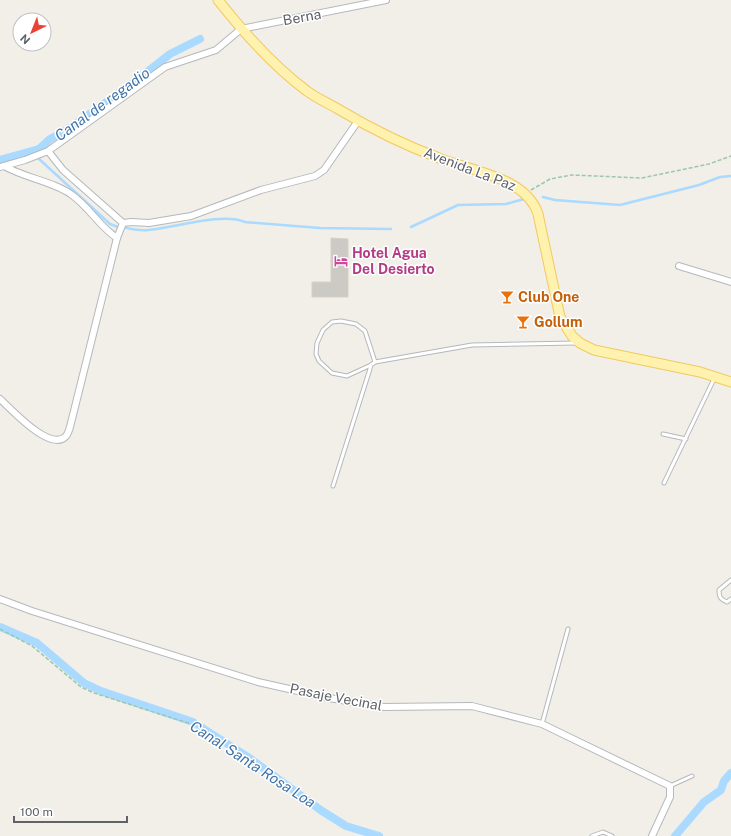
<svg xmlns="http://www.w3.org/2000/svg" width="731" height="836" font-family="'Public Sans',sans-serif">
	<rect width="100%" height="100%" fill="#f1efe8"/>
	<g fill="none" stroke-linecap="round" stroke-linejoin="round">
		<g stroke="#aadaff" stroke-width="2.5">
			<polyline points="30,152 32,153"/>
			<polyline points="38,158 110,224 118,227"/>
			<polyline points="543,197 555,200 620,205 699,185 720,177 731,176"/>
			<path d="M123,227C131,229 140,231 148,230C174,228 222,212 245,222L320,228L391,229"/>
			<polyline points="411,227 458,205 506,204 524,199"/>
		</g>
		<g stroke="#aadaff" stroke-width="8">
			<polyline points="0,160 39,149 50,139 67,130 132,84 170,54 200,39"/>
			<polyline points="0,627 37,643 84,683 101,691 193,722 248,757 322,811 346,826 379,836"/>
			<polyline points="675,836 704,802 721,790 724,781 731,773"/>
		</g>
	</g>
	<polygon fill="#cccac5" stroke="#d6d1c6" points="331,238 348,239 348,297 312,297 312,282 331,282"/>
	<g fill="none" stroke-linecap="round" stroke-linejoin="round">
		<g stroke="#b5b8bc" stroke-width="5">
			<g id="service">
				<polyline points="371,365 347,376 332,373 319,361 316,354 317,343 323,330 332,322 341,321 356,324 365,331 375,362"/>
				<polyline points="663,434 686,439"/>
				<polyline points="664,483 714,379"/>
				<polyline points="333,486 369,372 371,365 375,362 472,345 576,343"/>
				<path d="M731,580L719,590C719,597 720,599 727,602L731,599"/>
				<polyline points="542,724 568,629"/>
				<polyline points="670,786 692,776"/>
				<polyline points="592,836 603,832 612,836"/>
			</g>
		</g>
		<g stroke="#b5b8bc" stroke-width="8">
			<g id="minor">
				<polyline points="48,151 63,170 123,223 131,222 149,223 191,216 261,190 315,176 324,170 358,121"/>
				<path d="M4,166C25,178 55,182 72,195C90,208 99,226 117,238"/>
				<polyline points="0,167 25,160 48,151 165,67 216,50 241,29 386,0"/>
				<polyline points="679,266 731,282"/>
				<path d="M0,399C11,409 51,453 66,436C68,434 69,430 70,427L117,238L123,223"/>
				<polyline points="0,599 32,611 258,682 329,698 384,707 472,706 542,724 670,786 670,797 652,836"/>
			</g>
		</g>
		<g stroke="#f2c960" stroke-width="11">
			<path id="primary" d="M218,0C244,33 272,65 307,91C316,98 328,103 338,109C370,128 404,145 439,158C471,171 526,177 538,214L560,317L572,336L580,343L594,350L700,372L731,382"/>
		</g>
		<g stroke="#9cc7a9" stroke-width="1.5" stroke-dasharray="4 2" stroke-linecap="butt">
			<polyline points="531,190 550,179 572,175 642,178 709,164 731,156"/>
			<polyline points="0,629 32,646 81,687 94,693 191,724"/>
		</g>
		<use href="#service" stroke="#fff" stroke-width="3"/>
		<use href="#minor" stroke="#fff" stroke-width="6"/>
		<use href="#primary" stroke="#fff2af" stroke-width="9"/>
	</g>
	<defs>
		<g id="hotel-bare" transform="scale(1.08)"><path d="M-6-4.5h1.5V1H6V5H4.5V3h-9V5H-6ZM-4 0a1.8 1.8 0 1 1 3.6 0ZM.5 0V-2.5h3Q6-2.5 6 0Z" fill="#d1479c" stroke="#fff" stroke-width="2.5" paint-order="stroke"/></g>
		<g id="bar-bare" transform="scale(1.08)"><path d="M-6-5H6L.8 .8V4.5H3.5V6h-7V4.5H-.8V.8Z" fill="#e8710a" stroke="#fff" stroke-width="2.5" paint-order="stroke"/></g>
	</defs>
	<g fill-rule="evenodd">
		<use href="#hotel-bare" x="341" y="261"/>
		<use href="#bar-bare" x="507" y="297"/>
		<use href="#bar-bare" x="523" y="322"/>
	</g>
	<g text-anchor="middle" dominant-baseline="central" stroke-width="3" stroke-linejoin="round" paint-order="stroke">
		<g font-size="14" fill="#5f6368" stroke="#fff">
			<text transform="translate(302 17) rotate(-10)">Berna</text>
			<text transform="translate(470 169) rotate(21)">Avenida La Paz</text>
			<text transform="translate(336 697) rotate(11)">Pasaje Vecinal</text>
		</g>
		<g font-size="14" font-weight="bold" fill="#b23c85" stroke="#fff" text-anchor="start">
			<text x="352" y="253">Hotel Agua<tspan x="352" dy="16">Del Desierto</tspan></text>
		</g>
		<g font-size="14" font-weight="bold" fill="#c56008" stroke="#fff" text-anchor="start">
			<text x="518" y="297">Club One</text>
			<text x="534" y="322">Gollum</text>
		</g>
		<g font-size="15" font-style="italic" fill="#4174aa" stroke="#fff">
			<text transform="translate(102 104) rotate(-36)">Canal de regadio</text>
			<text transform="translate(253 764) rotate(33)">Canal Santa Rosa Loa</text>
		</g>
	</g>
	<g transform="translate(32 32) rotate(223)"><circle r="19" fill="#ffffff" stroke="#bfc1c3"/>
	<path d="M0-3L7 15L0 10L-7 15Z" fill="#ea4335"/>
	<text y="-6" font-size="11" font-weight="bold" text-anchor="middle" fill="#5f6368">N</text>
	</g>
	<path d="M14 816v6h113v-6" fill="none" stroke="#5f6368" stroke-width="2"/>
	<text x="20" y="816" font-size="12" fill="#5f6368" stroke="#ffffff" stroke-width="3" paint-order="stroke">100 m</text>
</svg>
